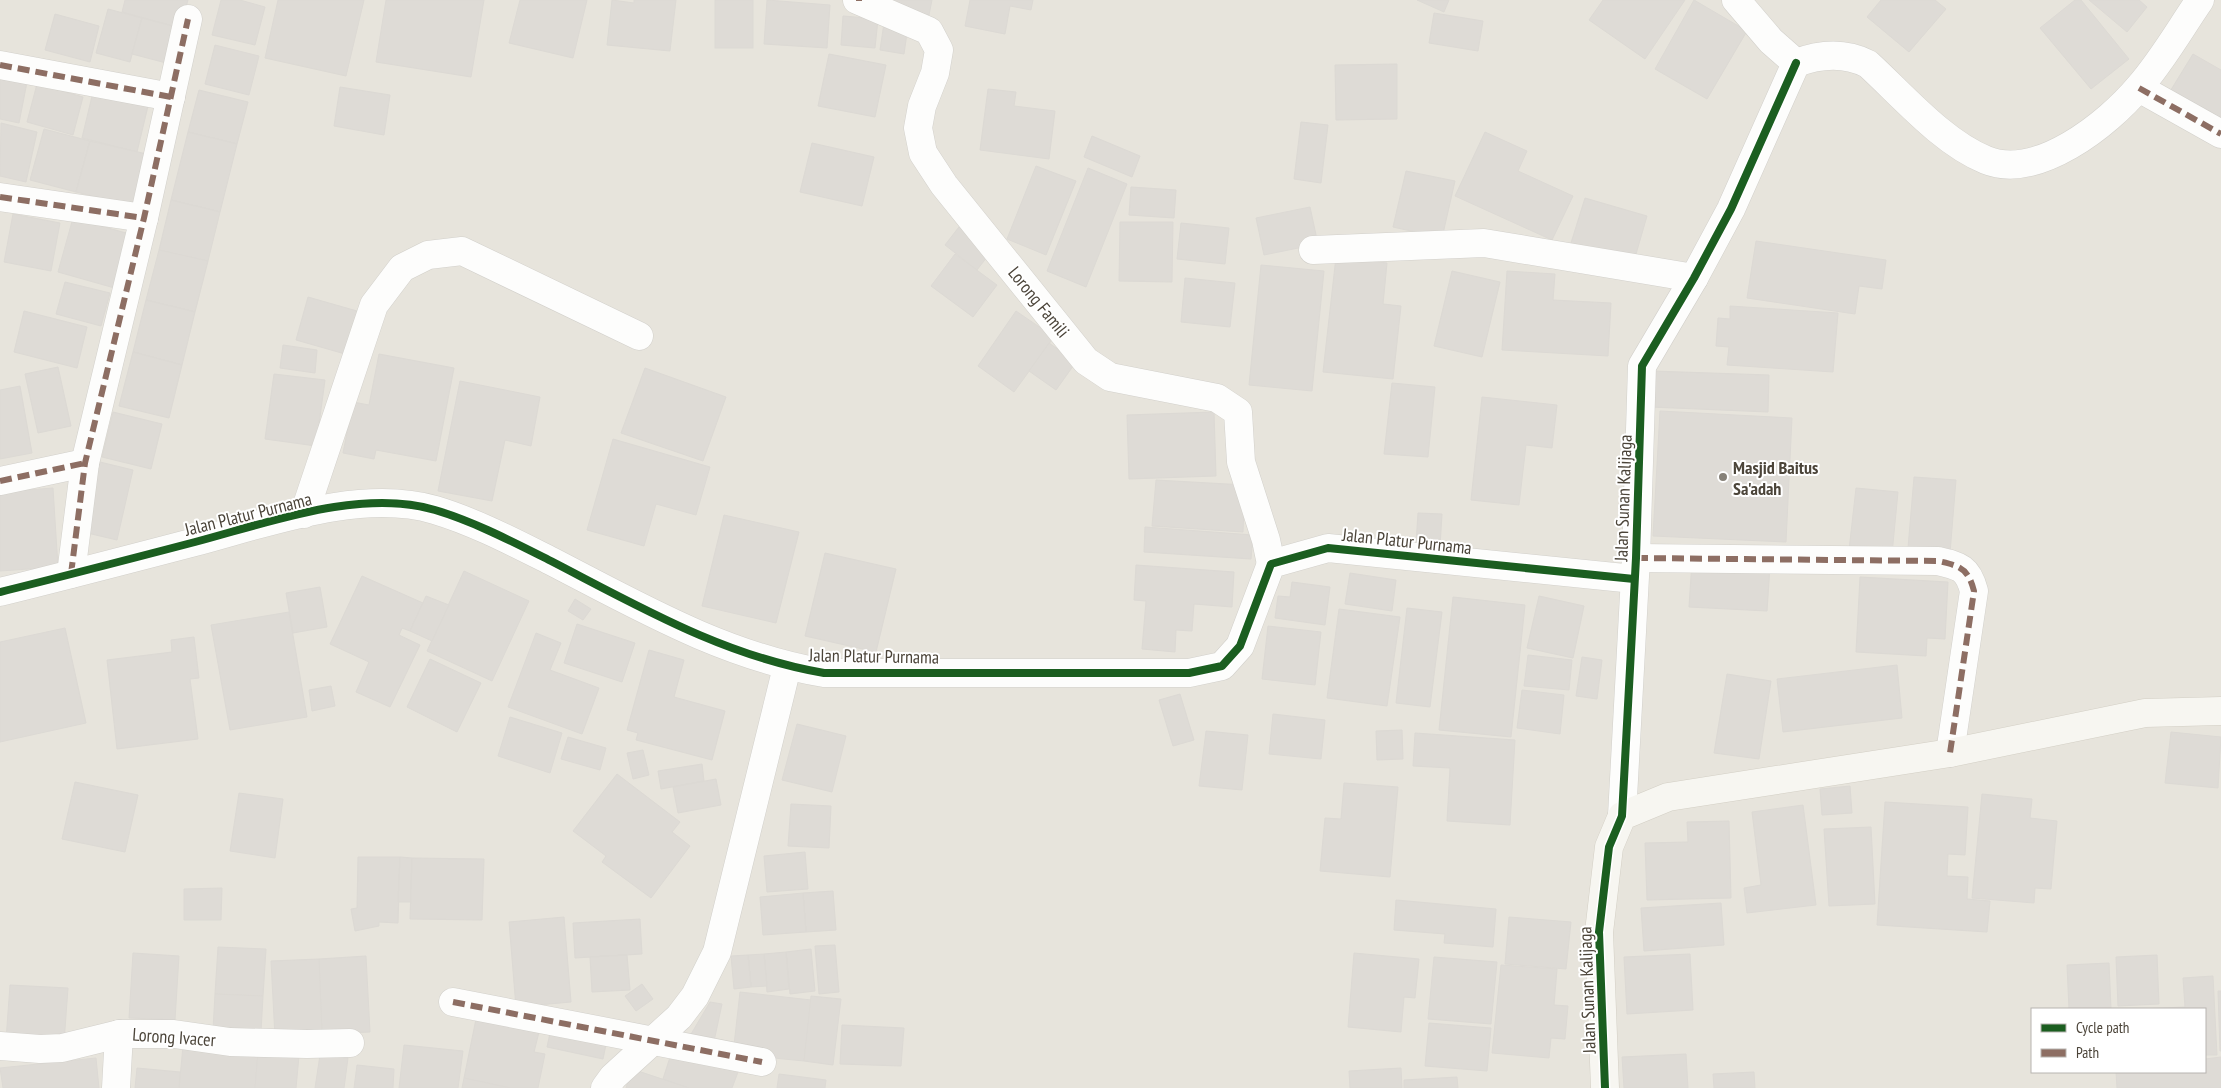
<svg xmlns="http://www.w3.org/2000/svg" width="2221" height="1088" font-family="'PT Sans Narrow',sans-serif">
	<rect width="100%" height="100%" fill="#f4f2ee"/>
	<path fill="#e7e4dc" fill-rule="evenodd" d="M0,0H2221V1088H0ZM2032,1009H2205V1072H2032Z"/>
	<g fill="#dedbd6" stroke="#dcd9d4">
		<polygon points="125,0 188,0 180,28 122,12"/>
		<polygon points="221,0 240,0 265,7 255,45 212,35"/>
		<polygon points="278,0 364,0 346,76 265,58"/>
		<polygon points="386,0 484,0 471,77 376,62"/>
		<polygon points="520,0 587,0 573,58 509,43"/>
		<polygon points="612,0 634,3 634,0 676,0 670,51 607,45"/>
		<rect x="715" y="0" width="38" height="48"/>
		<polygon points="767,0 830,5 827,48 764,44"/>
		<polygon points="863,0 932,0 929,15 863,2"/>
		<polygon points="970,0 1033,0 1031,10 1010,6 1005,34 965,26"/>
		<polygon points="1417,0 1449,0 1444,12"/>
		<polygon points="1603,0 1685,0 1645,59 1589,20"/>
		<polygon points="1694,0 1747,31 1707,99 1655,69"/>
		<polygon points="1881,0 1935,0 1946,9 1909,52 1867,17"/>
		<polygon points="2075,0 2081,0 2129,59 2091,89 2040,28"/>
		<polygon points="2089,0 2139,0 2147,7 2127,32"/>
		<polygon points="108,9 142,18 130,62 96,53"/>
		<polygon points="1434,13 1483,21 1478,51 1429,43"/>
		<polygon points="55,14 99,26 90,62 45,50"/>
		<polygon points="843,16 878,19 875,48 841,45"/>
		<polygon points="142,18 180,28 170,64 132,54"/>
		<polygon points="884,23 908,26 904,54 880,50"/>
		<polygon points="215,45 259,56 249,95 205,84"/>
		<polygon points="829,54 886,65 875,117 818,106"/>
		<polygon points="2193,54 2221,70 2221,123 2169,93"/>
		<polygon points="1397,64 1397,119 1336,120 1335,65"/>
		<polygon points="0,71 28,77 19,123 0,119"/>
		<polygon points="37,84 83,97 73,135 27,122"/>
		<polygon points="340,87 390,95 384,135 334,126"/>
		<polygon points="988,89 1016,92 1014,106 1055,111 1049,159 980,150"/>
		<polygon points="199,90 248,102 237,144 188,132"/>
		<polygon points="93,92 148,106 137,152 82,138"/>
		<polygon points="1301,122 1328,125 1321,183 1294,179"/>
		<polygon points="1,123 37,132 26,182 0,176"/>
		<polygon points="44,129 90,141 76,192 30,180"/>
		<polygon points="188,132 237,144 220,212 171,200"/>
		<polygon points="1485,132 1527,151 1518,171 1573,196 1552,240 1455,196"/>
		<polygon points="1092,136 1140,156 1132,177 1084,157"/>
		<polygon points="90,141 151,155 138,207 76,192"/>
		<polygon points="812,143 874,157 862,206 800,192"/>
		<polygon points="1036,166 1076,181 1046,255 1007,239"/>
		<polygon points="1088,168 1127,184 1086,287 1047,271"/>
		<polygon points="1406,171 1455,181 1442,238 1393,227"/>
		<polygon points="1131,187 1176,190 1174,218 1129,215"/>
		<polygon points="1585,198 1647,216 1634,261 1571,243"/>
		<polygon points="171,200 220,212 208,261 159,250"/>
		<polygon points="1310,207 1318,244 1264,255 1256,218"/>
		<polygon points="13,214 60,223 51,271 4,262"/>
		<polygon points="73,218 133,235 118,289 58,272"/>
		<polygon points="1120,222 1173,222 1172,282 1119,281"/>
		<polygon points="962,223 994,248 977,270 945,245"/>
		<polygon points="1181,223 1229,228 1225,264 1177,259"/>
		<polygon points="1756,241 1886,260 1882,289 1859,286 1855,314 1747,298"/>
		<polygon points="159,250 208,261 195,312 146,300"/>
		<polygon points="955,254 997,285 973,317 931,286"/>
		<polygon points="1336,257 1387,263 1383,304 1401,306 1393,379 1323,372"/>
		<polygon points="1261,265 1324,271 1312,391 1249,385"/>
		<polygon points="1452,271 1500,282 1482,357 1434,346"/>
		<polygon points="1507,271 1555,274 1553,300 1611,303 1608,356 1502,350"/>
		<polygon points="1185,278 1235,283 1230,327 1181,322"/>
		<polygon points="65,282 110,293 101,326 56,314"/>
		<polygon points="308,297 364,313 352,356 296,340"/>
		<polygon points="146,300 195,312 182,365 133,352"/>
		<polygon points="1730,306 1838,313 1833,372 1727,365 1729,347 1716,346 1718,318 1730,319"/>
		<polygon points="24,311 87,327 77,368 14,352"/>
		<polygon points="1016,311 1054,337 1014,392 978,366"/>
		<polygon points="1049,343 1076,362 1056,390 1029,371"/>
		<polygon points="283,345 317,350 315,373 280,368"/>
		<polygon points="133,352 182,365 169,418 119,406"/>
		<polygon points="379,354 454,368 436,461 376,450 374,459 343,453 353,402 369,405"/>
		<polygon points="58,367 71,426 38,433 25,374"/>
		<polygon points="645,368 726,397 703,461 621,433"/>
		<polygon points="1652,371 1769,375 1768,412 1650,407"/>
		<polygon points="274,374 325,380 316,446 265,439"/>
		<polygon points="460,381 540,397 531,446 505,440 492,501 438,491"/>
		<polygon points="1392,383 1435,387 1428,457 1384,454"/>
		<polygon points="20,386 32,453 0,459 0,390"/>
		<polygon points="1482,397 1557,405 1552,448 1526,445 1519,505 1471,500"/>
		<polygon points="1660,411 1792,418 1786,542 1653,536"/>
		<polygon points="113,412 162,424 151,469 102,457"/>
		<polygon points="1214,412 1216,476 1129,479 1127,415"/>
		<polygon points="613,439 710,467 696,515 656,504 644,546 587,530"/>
		<polygon points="100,462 133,470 117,540 83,532"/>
		<polygon points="1914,477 1956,480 1950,553 1908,548"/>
		<polygon points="1156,480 1245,485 1243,532 1152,526"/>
		<polygon points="53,488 58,567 0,571 0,492"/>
		<polygon points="1856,488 1898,492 1892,554 1849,550"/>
		<polygon points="1418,513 1442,514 1440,546 1416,544"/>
		<polygon points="724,515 799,532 776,623 702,606"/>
		<polygon points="1145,527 1253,535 1251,559 1144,552"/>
		<polygon points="825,553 896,569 876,652 805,636"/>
		<polygon points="1692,561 1770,566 1767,611 1689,607"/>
		<polygon points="1136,565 1234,572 1232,607 1194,604 1192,631 1176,630 1175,652 1142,649 1146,601 1134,600"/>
		<polygon points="464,571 529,601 492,681 427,651"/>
		<polygon points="1350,573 1396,580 1392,611 1345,604"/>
		<polygon points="362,576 423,603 410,631 402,628 399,635 420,645 390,707 356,692 369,662 330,644"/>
		<polygon points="1860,577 1948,582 1945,639 1927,638 1926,656 1856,652"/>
		<polygon points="1292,582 1330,587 1325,625 1275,618 1278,596 1290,597"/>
		<polygon points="320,587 327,627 293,633 286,593"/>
		<polygon points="426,596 449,605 432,641 410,631"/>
		<polygon points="1539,596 1584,606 1573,658 1527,648"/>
		<polygon points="1453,597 1525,605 1511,737 1439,730"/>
		<polygon points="575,599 591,609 583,620 568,611"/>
		<polygon points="1407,608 1442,612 1430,707 1396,703"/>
		<polygon points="1339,609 1400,617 1387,706 1327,698"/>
		<polygon points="289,612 307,717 230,730 211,625"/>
		<polygon points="577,624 635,643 622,682 564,663"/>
		<polygon points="1268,626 1321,632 1315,685 1262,679"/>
		<polygon points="65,628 86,723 0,742 0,642"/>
		<polygon points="536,633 561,643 550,670 599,688 582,734 508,707"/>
		<polygon points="194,637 199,678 190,679 198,739 117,749 107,660 172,652 171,640"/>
		<polygon points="649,650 684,660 674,697 725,711 712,760 636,740 638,733 627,730"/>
		<polygon points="1528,655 1572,660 1569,690 1524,686"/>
		<polygon points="1582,657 1602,660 1597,699 1576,696"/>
		<polygon points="430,659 481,683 457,732 407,707"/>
		<polygon points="1897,665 1902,718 1783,732 1777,679"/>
		<polygon points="1727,674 1771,681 1759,759 1714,753"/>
		<polygon points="331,686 335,706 312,711 309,690"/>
		<polygon points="1522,690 1564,695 1560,734 1517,728"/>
		<polygon points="1180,694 1194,740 1173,746 1159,700"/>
		<polygon points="1273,714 1325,720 1321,759 1269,754"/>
		<polygon points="510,717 562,733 550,773 498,756"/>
		<polygon points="797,724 846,736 832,792 782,780"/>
		<polygon points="1402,730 1403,759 1377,760 1376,731"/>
		<polygon points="1206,731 1248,735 1242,790 1199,786"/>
		<polygon points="2171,732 2221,737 2218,788 2165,783"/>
		<polygon points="1415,733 1515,740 1510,825 1447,821 1450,768 1413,766"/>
		<polygon points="568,737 606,748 600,770 561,759"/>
		<polygon points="643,750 649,775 633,779 627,753"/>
		<polygon points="702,764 704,781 661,789 658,771"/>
		<polygon points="617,774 680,822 672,832 690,846 651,898 602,862 606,856 573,831"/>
		<polygon points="716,779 721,805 678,813 673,787"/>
		<polygon points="75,782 138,795 125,852 62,839"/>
		<polygon points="1344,783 1398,787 1390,877 1320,871 1325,818 1341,819"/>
		<polygon points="1850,786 1852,813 1822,815 1820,789"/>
		<polygon points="239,793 283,799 275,858 230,851"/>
		<polygon points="1982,794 2032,799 2030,818 2057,821 2051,889 2035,888 2034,903 1972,898"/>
		<polygon points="1885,802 1968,807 1965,855 1948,854 1947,876 1968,877 1967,899 1990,901 1987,932 1877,925"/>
		<polygon points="791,804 831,806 829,848 788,846"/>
		<polygon points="1803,805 1816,905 1747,913 1744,888 1761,885 1752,812"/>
		<polygon points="1729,821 1731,898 1647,900 1645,843 1688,842 1687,822"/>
		<polygon points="1871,827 1875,904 1829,906 1824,829"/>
		<polygon points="805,852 808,889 767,892 764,856"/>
		<polygon points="358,857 400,857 398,923 379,922 379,926 355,931 351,909 357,908"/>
		<polygon points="400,857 412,858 411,902 398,902"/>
		<polygon points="412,858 484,859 482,920 410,919"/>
		<polygon points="222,888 221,920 184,920 184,889"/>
		<polygon points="833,891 836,930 806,932 803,893"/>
		<polygon points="803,893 806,932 763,935 760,897"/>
		<polygon points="1396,900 1496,909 1493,947 1444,943 1445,934 1394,930"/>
		<polygon points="1721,903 1724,945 1644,951 1641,908"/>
		<polygon points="564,917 571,1002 516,1007 509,922"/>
		<polygon points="1509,917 1571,922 1566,969 1505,964"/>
		<polygon points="640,919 642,954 575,958 573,923"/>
		<polygon points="835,945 839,992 819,994 815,946"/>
		<polygon points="218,947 266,949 263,996 215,994"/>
		<polygon points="811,949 815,991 790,994 786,952"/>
		<polygon points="786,952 789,989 767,992 764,954"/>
		<polygon points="133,953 179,956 175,1020 129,1018"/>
		<polygon points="1354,953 1419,959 1415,998 1404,997 1401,1032 1348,1027"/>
		<polygon points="764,954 767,986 751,987 748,955"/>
		<polygon points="1690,954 1693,1010 1627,1014 1624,957"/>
		<polygon points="627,955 630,990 592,992 590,957"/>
		<polygon points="748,955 751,987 734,989 731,956"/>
		<polygon points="2157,955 2159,1004 2118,1006 2116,957"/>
		<polygon points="366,956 370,1032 322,1034 319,959"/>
		<polygon points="1434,957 1497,962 1491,1024 1428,1019"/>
		<polygon points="319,959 322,1034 275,1037 271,961"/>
		<polygon points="2109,963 2111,1009 2069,1009 2067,965"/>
		<polygon points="1501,965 1557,969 1554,1005 1568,1006 1565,1039 1551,1038 1549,1058 1492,1053"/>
		<polygon points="2213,976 2217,1055 2205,1055 2205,1009 2142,1009 2185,1007 2183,978"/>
		<polygon points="642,984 653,999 636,1011 625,996"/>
		<polygon points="10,985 68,988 64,1043 6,1040"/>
		<polygon points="2218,991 2221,991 2221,1051 2220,1051"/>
		<polygon points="740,992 811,1000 804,1061 733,1054"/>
		<polygon points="215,994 263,996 261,1032 213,1030"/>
		<polygon points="811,996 841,999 833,1065 804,1061"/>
		<polygon points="710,1002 722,1004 713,1046 687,1041"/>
		<polygon points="476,1019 539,1032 534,1052 545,1054 538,1088 511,1088 464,1078"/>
		<polygon points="1429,1023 1491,1028 1487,1071 1425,1066"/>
		<polygon points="552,1024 608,1035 603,1059 547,1047"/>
		<polygon points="842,1025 904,1028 901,1066 840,1064"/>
		<polygon points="404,1045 463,1051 458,1088 399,1088"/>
		<polygon points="183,1046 258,1052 255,1088 179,1088"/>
		<polygon points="672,1051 738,1072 732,1088 689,1088 663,1079"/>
		<polygon points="258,1052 299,1056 296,1088 255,1088"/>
		<polygon points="1686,1054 1688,1088 1624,1088 1622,1057"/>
		<polygon points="320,1055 348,1058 344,1088 315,1088"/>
		<polygon points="2221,1057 2221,1088 2117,1088 2116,1072 2205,1072 2205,1059"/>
		<polygon points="96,1058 99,1088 3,1088 0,1068"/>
		<polygon points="357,1065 394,1069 393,1088 354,1088"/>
		<polygon points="137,1068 180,1072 179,1088 135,1088"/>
		<polygon points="1401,1068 1402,1088 1350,1088 1349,1071"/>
		<polygon points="632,1069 689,1088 626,1088"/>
		<polygon points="1754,1072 1755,1088 1714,1088 1713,1074"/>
		<polygon points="779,1074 826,1080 825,1088 777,1088"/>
		<polygon points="1457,1077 1458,1088 1404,1088 1404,1080"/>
		<polygon points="464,1078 510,1088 462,1088"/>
	</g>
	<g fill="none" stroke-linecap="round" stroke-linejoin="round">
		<g stroke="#d2d0cb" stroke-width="29">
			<g id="street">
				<polyline points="857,0 929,31 939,50 935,73 922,106 918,128 923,153 944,185 1086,361 1110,377 1217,398 1238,412 1241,462 1266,540 1271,564"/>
				<polyline points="1736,0 1771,41 1796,63"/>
				<path d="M1796,63C1820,54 1845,52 1868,64C1903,96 1942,142 1986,160C2037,181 2108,124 2139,87C2162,61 2180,29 2200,0"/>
				<polyline points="0,65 171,97"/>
				<polyline points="2139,88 2221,134"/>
				<polyline points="0,197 144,218"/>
				<polyline points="1313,250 1484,243 1694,278"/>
				<polyline points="0,481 85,463"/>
				<polyline points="304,514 374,305 402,268 428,255 462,251 639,336"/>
				<path d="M1636,558L1938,561C1960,566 1968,568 1974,591L1950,753"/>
				<polyline points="71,574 85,463 144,218 188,19"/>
				<path d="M0,592C65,576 130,559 195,542C267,523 361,488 435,510C475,522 513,542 551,561C640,607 724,656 824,673H1189L1222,666L1240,646L1271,564L1328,548L1634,579"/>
				<polyline points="1622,816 1636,558 1642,366 1694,278 1731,209 1796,63"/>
				<polyline points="453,1002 762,1062"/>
				<polyline points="0,1046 40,1049 62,1048 119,1034 174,1034 230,1042 307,1044 350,1043"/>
				<polyline points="116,1088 119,1034"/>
				<polyline points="605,1088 613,1077 679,1017 695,996 717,952 787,667"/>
			</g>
		</g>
		<g stroke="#d3cfc5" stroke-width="29">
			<polyline id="secondary" points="1605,1088 1599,932 1609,847 1622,816 1668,797 1950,753 2145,713 2221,711"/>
		</g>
		<use href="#street" stroke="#fdfdfc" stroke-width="28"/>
		<use href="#secondary" stroke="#f7f6f1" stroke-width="28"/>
		<g stroke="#8d6e63" stroke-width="6" stroke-dasharray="12 6" stroke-linecap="butt">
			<polyline points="859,1 859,0"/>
			<polyline points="0,65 171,97"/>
			<polyline points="2139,88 2221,134"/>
			<polyline points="0,197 144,218"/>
			<polyline points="0,481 85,463"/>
			<path d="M1636,558L1938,561C1960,566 1968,568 1974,591L1950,753"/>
			<polyline points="71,574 85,463 144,218 188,19"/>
			<polyline points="453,1002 762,1062"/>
		</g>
		<g stroke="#fff" stroke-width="11">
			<g id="cycleway">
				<path d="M0,592C65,576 130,559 195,542C267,523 361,488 435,510C475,522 513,542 551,561C640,607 724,656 824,673H1189L1222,666L1240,646L1271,564L1328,548L1634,579"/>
				<polyline points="1605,1088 1599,932 1609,847 1622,816 1636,558 1642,366 1694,278 1731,209 1796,63"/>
			</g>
		</g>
		<use href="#cycleway" stroke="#1b5e20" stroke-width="8"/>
	</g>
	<circle fill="#868178" stroke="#fff" stroke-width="2" cx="1723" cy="477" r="5"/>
	<g text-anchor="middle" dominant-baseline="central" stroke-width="4" stroke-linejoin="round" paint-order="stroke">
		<g font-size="18" fill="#4b4439" stroke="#fff">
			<text transform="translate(1039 302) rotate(51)">Lorong Famili</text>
			<text transform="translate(1623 498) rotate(-88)">Jalan Sunan Kalijaga</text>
			<text transform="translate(248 514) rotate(-14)">Jalan Platur Purnama</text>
			<text transform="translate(1407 541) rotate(6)">Jalan Platur Purnama</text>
			<text transform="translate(874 656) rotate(1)">Jalan Platur Purnama</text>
			<text transform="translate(1587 990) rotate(-92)">Jalan Sunan Kalijaga</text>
			<text transform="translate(174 1037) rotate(4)">Lorong Ivacer</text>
		</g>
		<g font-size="18" font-weight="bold" fill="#4b4439" stroke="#fff" text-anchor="start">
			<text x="1733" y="467">Masjid Baitus<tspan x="1733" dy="21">Sa'adah</tspan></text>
		</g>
	</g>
	<rect x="2031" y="1008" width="175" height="65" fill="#ffffff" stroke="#b7b4b0"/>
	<rect x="2041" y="1024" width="25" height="8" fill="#1b5e20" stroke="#b7b4b0"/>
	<text x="2076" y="1033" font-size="15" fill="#4b4439">Cycle path</text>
	<rect x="2041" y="1049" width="25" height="8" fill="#8d6e63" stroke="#b7b4b0"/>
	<text x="2076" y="1058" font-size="15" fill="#4b4439">Path</text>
</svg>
